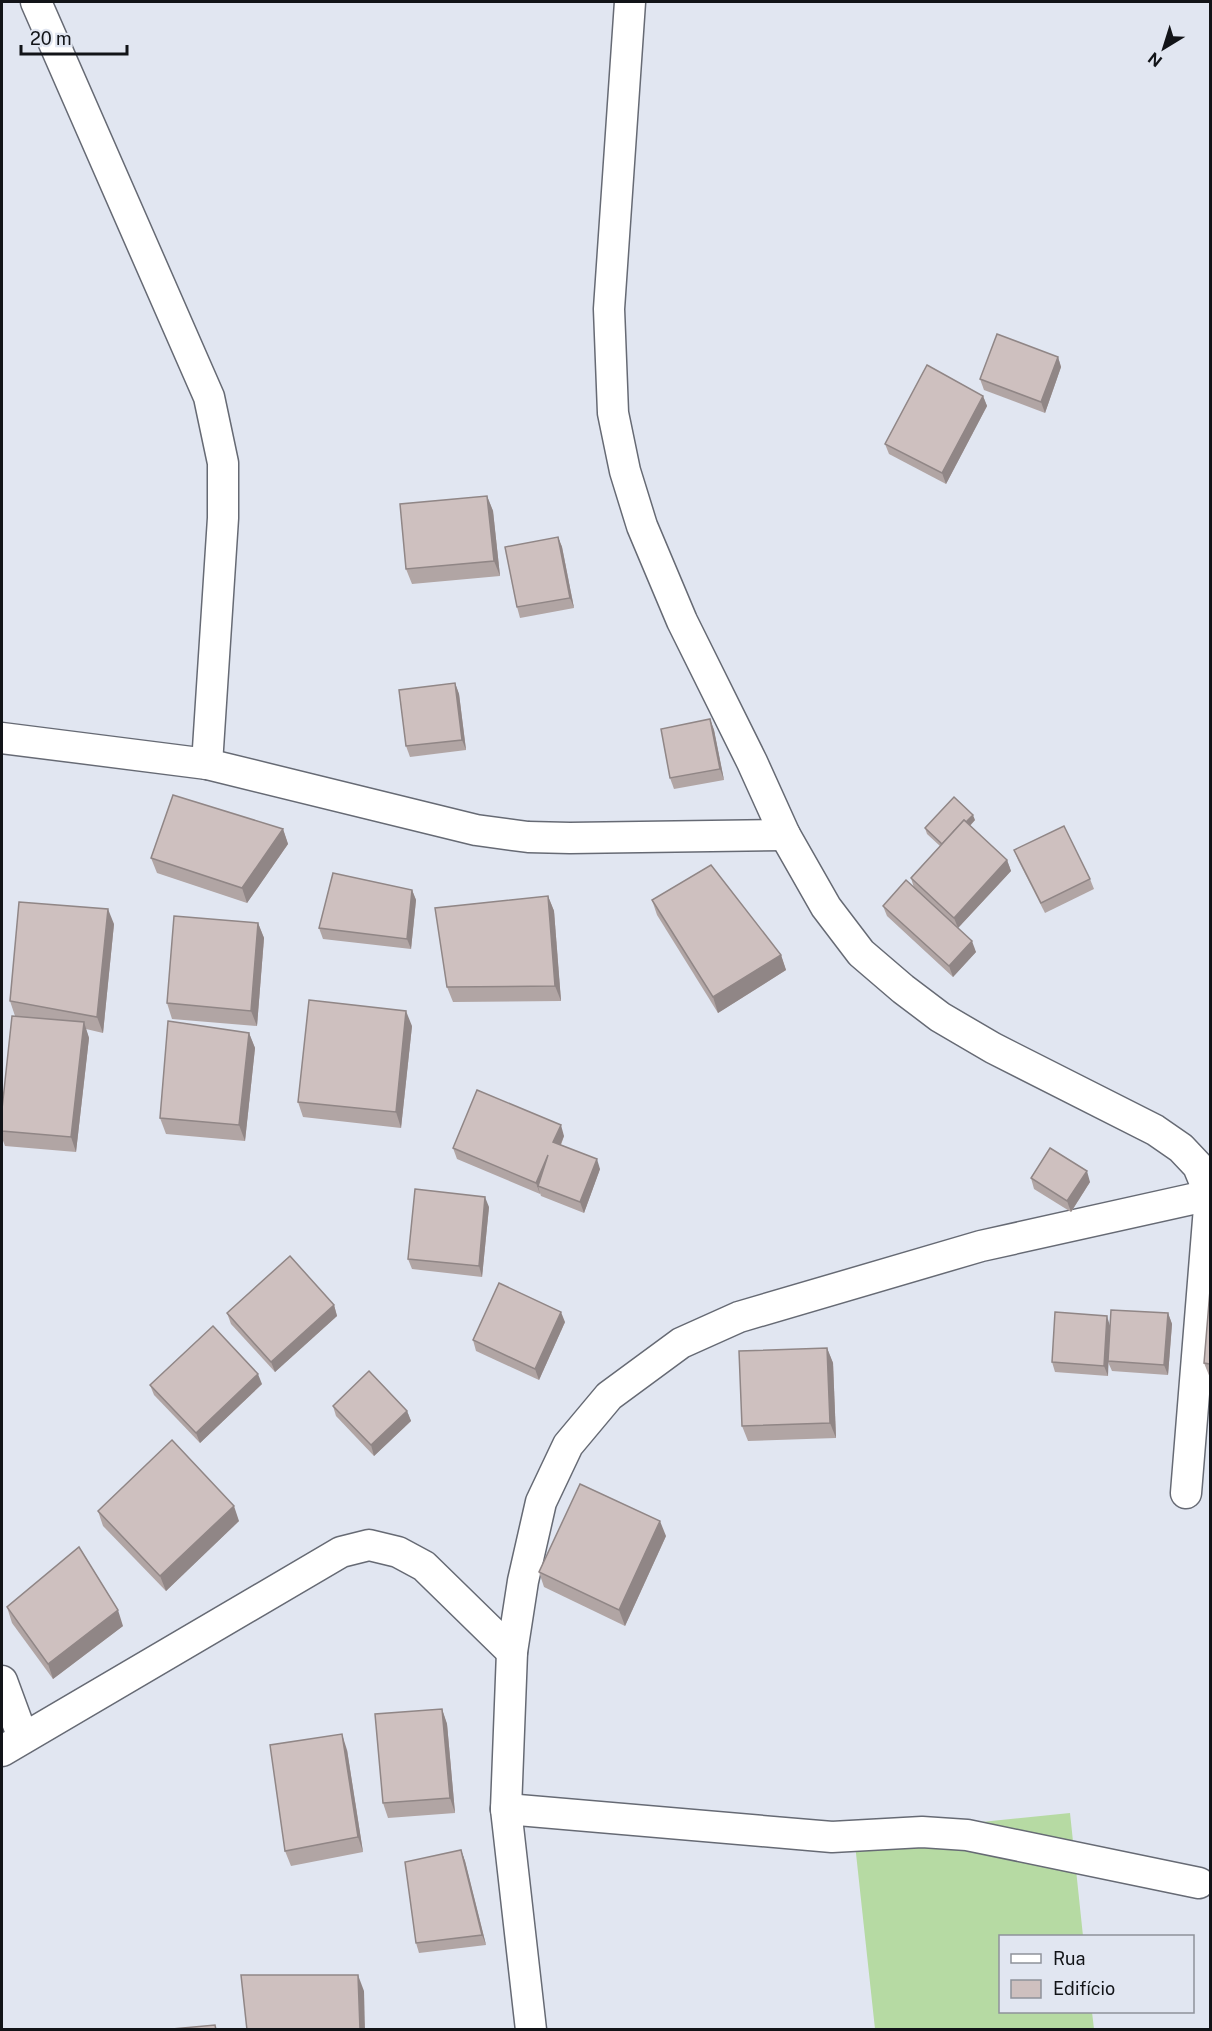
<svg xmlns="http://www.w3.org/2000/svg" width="1212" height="2031" font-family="'Public Sans',sans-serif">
	<rect width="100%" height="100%" fill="#e1e6f1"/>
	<polygon fill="#b6daa3" points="1070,1813 1083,1936 1000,1936 1000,2012 1092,2012 1094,2029 875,2029 854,1835"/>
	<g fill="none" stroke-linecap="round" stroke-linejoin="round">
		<g stroke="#666a74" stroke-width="33">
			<g id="street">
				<polyline points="36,2 209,397 223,463 223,518 207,764"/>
				<polyline points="630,2 609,309 613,413 625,471 642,526 682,621 752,762 785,835 826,907 861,953 903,989 940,1017 993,1048 1155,1130 1181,1148 1198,1166 1210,1195 1186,1493"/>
				<polyline points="2,738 207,764 476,830 528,837 570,838 785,835"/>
				<polyline points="2,1681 23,1738"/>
				<polyline points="2,1751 341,1552 369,1545 398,1552 424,1566 512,1652"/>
				<polyline points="506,1809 832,1837 922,1832 967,1835 1199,1883"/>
				<polyline points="531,2030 506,1809 512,1652 523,1581 541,1502 568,1445 609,1396 681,1343 739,1317 981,1246 1210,1195"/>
			</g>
		</g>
		<use href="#street" stroke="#fff" stroke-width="30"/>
	</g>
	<g fill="#b1a5a4">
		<polygon points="1058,357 1061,367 1045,413 984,390 980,379"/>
		<polygon points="983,396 987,406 946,484 889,454 885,444"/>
		<polygon points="487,496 493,511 500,576 412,584 406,569"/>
		<polygon points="558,537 562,547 574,608 520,618 517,607"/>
		<polygon points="455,683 459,694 466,750 410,757 406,746"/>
		<polygon points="710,719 714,730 724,780 674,789 670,778"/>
		<polygon points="975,820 970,826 1007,860 1011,871 958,928 976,952 953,977 887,916 883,906 914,888 911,878 940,846 927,834 925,828"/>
		<polygon points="283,829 288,844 247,903 157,873 151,858"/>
		<polygon points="1014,850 1090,879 1094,889 1045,913 1018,860"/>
		<polygon points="412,890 416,900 411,949 323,939 319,928"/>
		<polygon points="548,896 554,911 561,1001 453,1002 447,987"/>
		<polygon points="652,900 781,955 786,970 718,1013 657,915"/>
		<polygon points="258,923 264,938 257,1026 172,1019 167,1003"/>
		<polygon points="114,924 103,1033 86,1029 89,1038 76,1152 5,1146 2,1138 2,1109 15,1016 10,1001"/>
		<polygon points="412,1026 401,1128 303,1117 298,1102"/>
		<polygon points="249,1033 255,1048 245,1141 166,1134 160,1118"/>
		<polygon points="564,1136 561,1145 600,1169 584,1213 541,1196 540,1193 540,1194 457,1159 453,1148"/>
		<polygon points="1031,1178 1090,1182 1071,1212 1034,1189"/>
		<polygon points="489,1207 482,1277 412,1269 408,1259"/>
		<polygon points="1210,1290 1210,1378 1204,1363"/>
		<polygon points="334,1305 337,1316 275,1372 231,1324 227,1313"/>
		<polygon points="1168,1313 1172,1324 1168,1375 1112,1371 1108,1362 1108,1376 1055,1372 1052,1362 1110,1325"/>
		<polygon points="565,1322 539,1380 476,1351 473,1340"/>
		<polygon points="827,1348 833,1363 836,1438 748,1441 742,1426"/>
		<polygon points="262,1384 200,1443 154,1395 150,1385"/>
		<polygon points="333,1406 407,1411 411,1421 374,1456 336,1416"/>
		<polygon points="98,1511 239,1521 166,1591 103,1526"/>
		<polygon points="666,1536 625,1626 544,1587 539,1572"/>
		<polygon points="7,1607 123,1626 53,1679 12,1623"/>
		<polygon points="442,1709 447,1724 455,1813 388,1818 383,1803"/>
		<polygon points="347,1750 363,1852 291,1866 285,1851"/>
		<polygon points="461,1850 465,1861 486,1945 419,1953 416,1943"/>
	</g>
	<g fill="#908686">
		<polygon points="1058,357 1061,367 1045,413 1041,402"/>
		<polygon points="983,396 987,406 946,484 942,473"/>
		<polygon points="487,496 493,511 500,576 494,561"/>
		<polygon points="558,537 562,547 574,608 570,598"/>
		<polygon points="455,683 459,694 466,750 462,740"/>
		<polygon points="710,719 714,730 724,780 720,769"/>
		<polygon points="973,815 975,820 946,851 944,846"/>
		<polygon points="283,829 288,844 247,903 242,888"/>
		<polygon points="1007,860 1011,871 958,928 954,918"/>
		<polygon points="412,890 416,900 411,949 407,939"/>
		<polygon points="548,896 554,911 561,1001 555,986"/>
		<polygon points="108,909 114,924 103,1033 97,1017"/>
		<polygon points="258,923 264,938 257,1026 251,1011"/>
		<polygon points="972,941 976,952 953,977 949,966"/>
		<polygon points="781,955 786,970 718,1013 713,997"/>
		<polygon points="406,1011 412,1026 401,1128 396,1112"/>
		<polygon points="84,1022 89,1038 76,1152 71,1137"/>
		<polygon points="249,1033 255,1048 245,1141 239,1125"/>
		<polygon points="561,1125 564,1136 557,1153 553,1142"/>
		<polygon points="548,1155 538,1186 540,1194 536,1183"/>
		<polygon points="597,1159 600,1169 584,1213 580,1202"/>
		<polygon points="1087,1171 1090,1182 1071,1212 1067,1201"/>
		<polygon points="485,1197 489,1207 482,1277 479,1266"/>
		<polygon points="334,1305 337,1316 275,1372 271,1362"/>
		<polygon points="561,1312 565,1322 539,1380 535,1369"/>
		<polygon points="1168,1313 1172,1324 1168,1375 1164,1365"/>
		<polygon points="1107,1316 1110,1326 1108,1376 1104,1366"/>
		<polygon points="827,1348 833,1363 836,1438 830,1423"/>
		<polygon points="258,1374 262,1384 200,1443 196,1433"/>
		<polygon points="407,1411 411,1421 374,1456 371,1445"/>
		<polygon points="234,1506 239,1521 166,1591 160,1576"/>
		<polygon points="660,1521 666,1536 625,1626 619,1610"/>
		<polygon points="118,1610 123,1626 53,1679 48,1664"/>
		<polygon points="442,1709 447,1724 455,1813 450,1798"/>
		<polygon points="342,1734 347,1750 363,1852 358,1837"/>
		<polygon points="461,1850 465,1861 486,1945 482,1935"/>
		<polygon points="358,1975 364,1991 365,2030 360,2030"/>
	</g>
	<g fill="#cec0bf" stroke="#908686" stroke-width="1.5">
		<polygon points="997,334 1058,357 1041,402 980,379"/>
		<polygon points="927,365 983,396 942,473 885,444"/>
		<polygon points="487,496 494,561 406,569 400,504"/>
		<polygon points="558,537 570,598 517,607 505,547"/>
		<polygon points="455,683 462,740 406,746 399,690"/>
		<polygon points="710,719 720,769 670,778 661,729"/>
		<polygon points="173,795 283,829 242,888 151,858"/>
		<polygon points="954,797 973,815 966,822 964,820 942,844 925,828"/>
		<polygon points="964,820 1007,860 954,918 911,878"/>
		<polygon points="1064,826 1090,879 1041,903 1014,850"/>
		<polygon points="711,865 781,955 713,997 652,900"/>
		<polygon points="333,873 412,890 407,939 319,928"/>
		<polygon points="906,880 972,941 949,966 883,906"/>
		<polygon points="548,896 555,986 447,987 435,908"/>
		<polygon points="19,902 108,909 97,1017 10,1001"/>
		<polygon points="174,916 258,923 251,1011 167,1003"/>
		<polygon points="309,1000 406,1011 396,1112 298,1102"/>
		<polygon points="12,1016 84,1022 71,1137 2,1131 2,1109"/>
		<polygon points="168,1021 249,1033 239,1125 160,1118"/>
		<polygon points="477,1090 561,1125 553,1142 597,1159 580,1202 538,1186 548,1155 536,1183 453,1148"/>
		<polygon points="1050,1148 1087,1171 1067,1201 1031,1178"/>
		<polygon points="415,1189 485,1197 479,1266 408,1259"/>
		<polygon points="290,1256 334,1305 271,1362 227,1313"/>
		<polygon points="499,1283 561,1312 535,1369 473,1340"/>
		<polygon points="1210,1290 1210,1364 1204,1363"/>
		<polygon points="1111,1310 1168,1313 1164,1365 1108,1361"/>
		<polygon points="1055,1312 1107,1316 1104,1366 1052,1362"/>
		<polygon points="213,1326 258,1374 196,1433 150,1385"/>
		<polygon points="827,1348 830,1423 742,1426 739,1351"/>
		<polygon points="369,1371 407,1411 371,1445 333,1406"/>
		<polygon points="172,1440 234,1506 160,1576 98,1511"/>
		<polygon points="580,1484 660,1521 619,1610 539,1572"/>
		<polygon points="79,1547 118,1610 48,1664 7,1607"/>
		<polygon points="442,1709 450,1798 383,1803 375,1714"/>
		<polygon points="342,1734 358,1837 285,1851 270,1745"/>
		<polygon points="461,1850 482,1935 416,1943 405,1862"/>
		<polygon points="241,1975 358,1975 360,2030 247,2030"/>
		<polygon points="215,2025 216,2030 161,2030"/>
	</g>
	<rect width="1212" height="2031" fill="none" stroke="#121418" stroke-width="6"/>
	<rect x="999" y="1935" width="195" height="78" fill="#e1e6f1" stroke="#8e929a" stroke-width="1.5"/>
	<rect x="1011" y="1954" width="30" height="9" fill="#ffffff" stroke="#8e929a" stroke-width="1.5"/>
	<text x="1053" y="1965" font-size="18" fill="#121418">Rua</text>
	<rect x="1011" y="1980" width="30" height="18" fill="#cec0bf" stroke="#8e929a" stroke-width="1.5"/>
	<text x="1053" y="1995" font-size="18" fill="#121418">Edifício</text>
	<g transform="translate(1164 48) rotate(218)" stroke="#e1e6f1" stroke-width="4.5" paint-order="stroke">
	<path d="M0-4.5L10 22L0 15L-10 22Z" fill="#121418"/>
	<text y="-9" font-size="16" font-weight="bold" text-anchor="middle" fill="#121418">N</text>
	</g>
	<path d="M21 45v9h106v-9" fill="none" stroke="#121418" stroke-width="3"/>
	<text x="30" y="45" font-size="18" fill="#121418" stroke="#e1e6f1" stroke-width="4.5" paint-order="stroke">20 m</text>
</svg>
